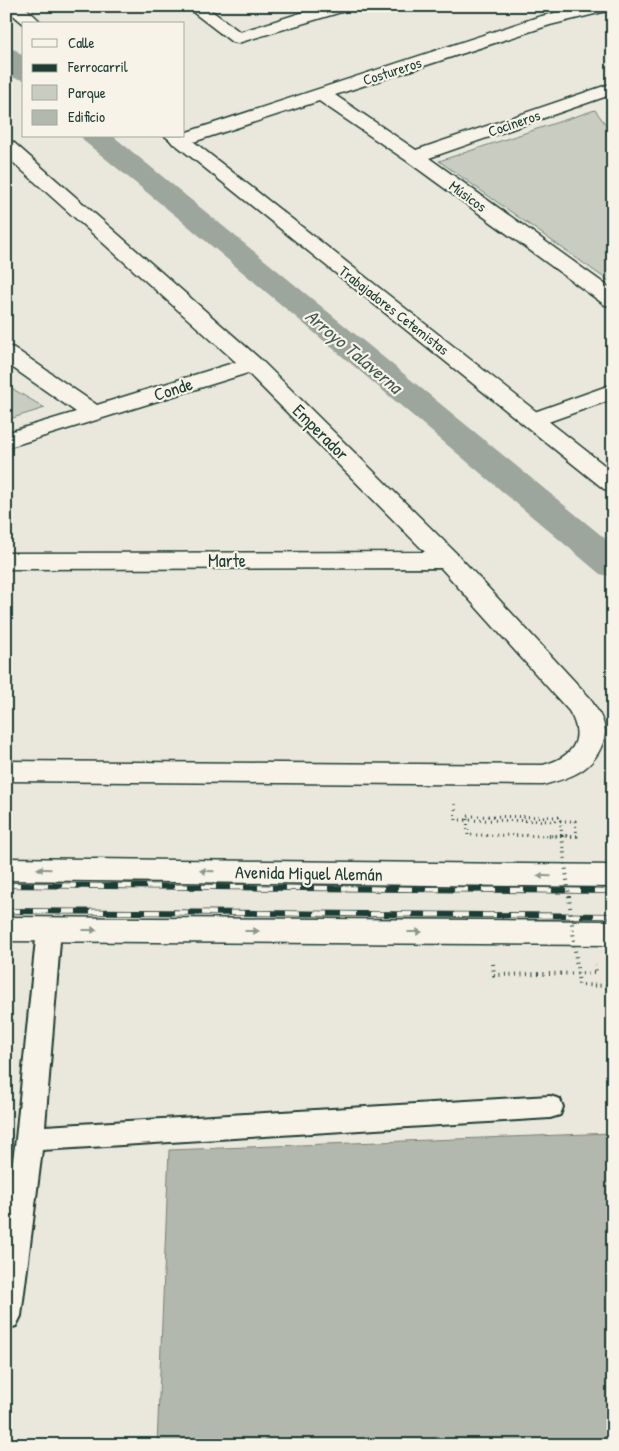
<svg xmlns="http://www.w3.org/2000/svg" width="619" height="1451" font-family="'Patrick Hand',sans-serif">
	<rect width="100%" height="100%" fill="#eae8dd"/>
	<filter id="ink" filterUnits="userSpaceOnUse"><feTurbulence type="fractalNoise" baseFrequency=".02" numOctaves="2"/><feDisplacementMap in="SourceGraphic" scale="10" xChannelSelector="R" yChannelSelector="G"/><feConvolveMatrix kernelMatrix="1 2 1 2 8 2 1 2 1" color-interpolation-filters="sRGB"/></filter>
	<g filter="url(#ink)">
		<g fill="#c8ccc1" stroke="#74847a">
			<polygon points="595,110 613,134 613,284 439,161"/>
			<polygon points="6,385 45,408 6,420"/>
		</g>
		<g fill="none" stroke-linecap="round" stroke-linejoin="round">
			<g fill="#9ca69c" fill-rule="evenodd">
				<polygon points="6,48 16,50 24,57 24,80 14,78 6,71"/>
				<polygon points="81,136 113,136 613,545 613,577 600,574 182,221 85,142"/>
			</g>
		</g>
		<polygon fill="#b2b8ae" stroke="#7d817a" points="613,1133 613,1445 157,1445 169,1150"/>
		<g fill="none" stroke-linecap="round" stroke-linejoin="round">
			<g stroke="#1f3d34" stroke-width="4">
				<polygon id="lane" points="49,919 58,922 61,929 45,1126 550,1096 560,1099 563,1107 560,1115 550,1118 42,1150 21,1316 16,1326 6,1329 6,1210 16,1139 37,929 40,922"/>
			</g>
			<g stroke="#1f3d34" stroke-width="3">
				<g id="street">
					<polygon points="185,6 205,6 240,32 323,6 350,6 348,10 238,43 232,42"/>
					<polygon points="583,6 613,7 611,10 550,25 335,95 416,150 613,83 613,94 429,158 613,290 613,306 605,305 407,161 319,101 187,144 180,146 173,144 170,140 173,136 184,136 184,133 538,17"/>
					<path d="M6,140L13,142L260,359L457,554L590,698C594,706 603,717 604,726C606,733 604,739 602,745C591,772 569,778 543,785L6,781V761L543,765C573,757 586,739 569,711L441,568L6,569V553L425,552L248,373L6,448V433L76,412L6,363V346L14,348L97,405L236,362L6,156Z"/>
					<polygon points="613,384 613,399 534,427 526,425 522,420 526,415"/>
				</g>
			</g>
			<g stroke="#1f3d34" stroke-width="3">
				<g id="secondary">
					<polygon points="6,6 24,6 43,24 24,24 7,10"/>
					<polygon points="184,134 613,472 613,491 604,489 165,136 184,136"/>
				</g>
			</g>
			<g stroke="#1f3d34" stroke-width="3">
				<g id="highway">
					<polygon points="6,858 613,865 613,887 6,880"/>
					<polygon points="6,917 613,921 613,945 6,941"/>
				</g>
			</g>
			<polyline stroke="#1f3d34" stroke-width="3" stroke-dasharray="1 4" stroke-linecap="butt" points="455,804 456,820 575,821 577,836 468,835"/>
			<g stroke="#1f3d34" stroke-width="4" stroke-dasharray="1 4.5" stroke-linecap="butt">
				<polyline points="549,836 577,836"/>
				<polyline points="493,964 494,975 596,973 595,965"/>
			</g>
			<use href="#lane" fill="#f7f3e8" fill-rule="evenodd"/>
			<use href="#street" fill="#f7f3e8" fill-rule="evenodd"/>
			<use href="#secondary" fill="#f7f3e8" fill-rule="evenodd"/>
			<use href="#highway" fill="#f7f3e8" fill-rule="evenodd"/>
			<g stroke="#1f3d34" stroke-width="6">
				<g id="rail">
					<polyline points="6,885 613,891"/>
					<polyline points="6,911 613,916"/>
				</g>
			</g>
			<use href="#rail" stroke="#f7f3e8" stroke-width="4.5" stroke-dasharray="14" stroke-linecap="butt"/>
			<polyline stroke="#1f3d34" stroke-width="3" stroke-dasharray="1 4" stroke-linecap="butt" points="468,835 467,816 560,817 562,837"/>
			<polyline stroke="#1f3d34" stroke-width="4" stroke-dasharray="1 4.5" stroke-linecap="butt" points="562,836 579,985 613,986"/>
		</g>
		<defs><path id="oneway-solid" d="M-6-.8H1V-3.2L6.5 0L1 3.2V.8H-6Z" transform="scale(1.25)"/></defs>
		<g fill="#8b988e">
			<use href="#oneway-solid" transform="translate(44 869) rotate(-179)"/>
			<use href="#oneway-solid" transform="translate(207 871) rotate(-179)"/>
			<use href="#oneway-solid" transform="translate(544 876) rotate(-179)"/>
			<use href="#oneway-solid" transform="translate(90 930)"/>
			<use href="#oneway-solid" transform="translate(252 931)"/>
			<use href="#oneway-solid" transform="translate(415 932)"/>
		</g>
	</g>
	<g text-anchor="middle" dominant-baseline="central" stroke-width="4.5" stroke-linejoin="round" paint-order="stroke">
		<g font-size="15" fill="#1f3d34" stroke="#f7f3e8">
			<text transform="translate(392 71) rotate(-18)">Costureros</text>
			<text transform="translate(514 123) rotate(-19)">Cocineros</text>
			<text transform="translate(468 196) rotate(36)">Músicos</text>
			<text transform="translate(394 310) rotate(38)">Trabajadores Cetemistas</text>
		</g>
		<g font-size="18" fill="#1f3d34" stroke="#f7f3e8">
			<text transform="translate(173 389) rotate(-18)">Conde</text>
			<text transform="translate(321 432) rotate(45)">Emperador</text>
			<text x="227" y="560">Marte</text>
			<text transform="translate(309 873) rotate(1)">Avenida Miguel Alemán</text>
		</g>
		<g font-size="19" font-style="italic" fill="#445c53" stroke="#f7f3e8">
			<text transform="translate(354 351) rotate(40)">Arroyo Talaverna</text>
		</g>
	</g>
	<rect width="619" height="1451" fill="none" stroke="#f7f3e8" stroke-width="25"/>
	<rect x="12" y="12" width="594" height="1426" fill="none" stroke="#1f3d34" stroke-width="2" filter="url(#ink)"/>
	<rect x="22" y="22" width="162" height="115" fill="#f7f3e8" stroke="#a1aaa0"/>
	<rect x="32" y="39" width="25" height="8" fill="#f7f3e8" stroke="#a1aaa0"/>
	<text x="68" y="48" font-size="15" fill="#1f3d34">Calle</text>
	<rect x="32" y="64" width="25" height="8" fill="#1f3d34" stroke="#a1aaa0"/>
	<text x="68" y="72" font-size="15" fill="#1f3d34">Ferrocarril</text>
	<rect x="32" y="85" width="25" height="15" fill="#c8ccc1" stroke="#a1aaa0"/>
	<text x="68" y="98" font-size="15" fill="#1f3d34">Parque</text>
	<rect x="32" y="110" width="25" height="15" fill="#b2b8ae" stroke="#a1aaa0"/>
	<text x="68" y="122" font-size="15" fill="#1f3d34">Edificio</text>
</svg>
